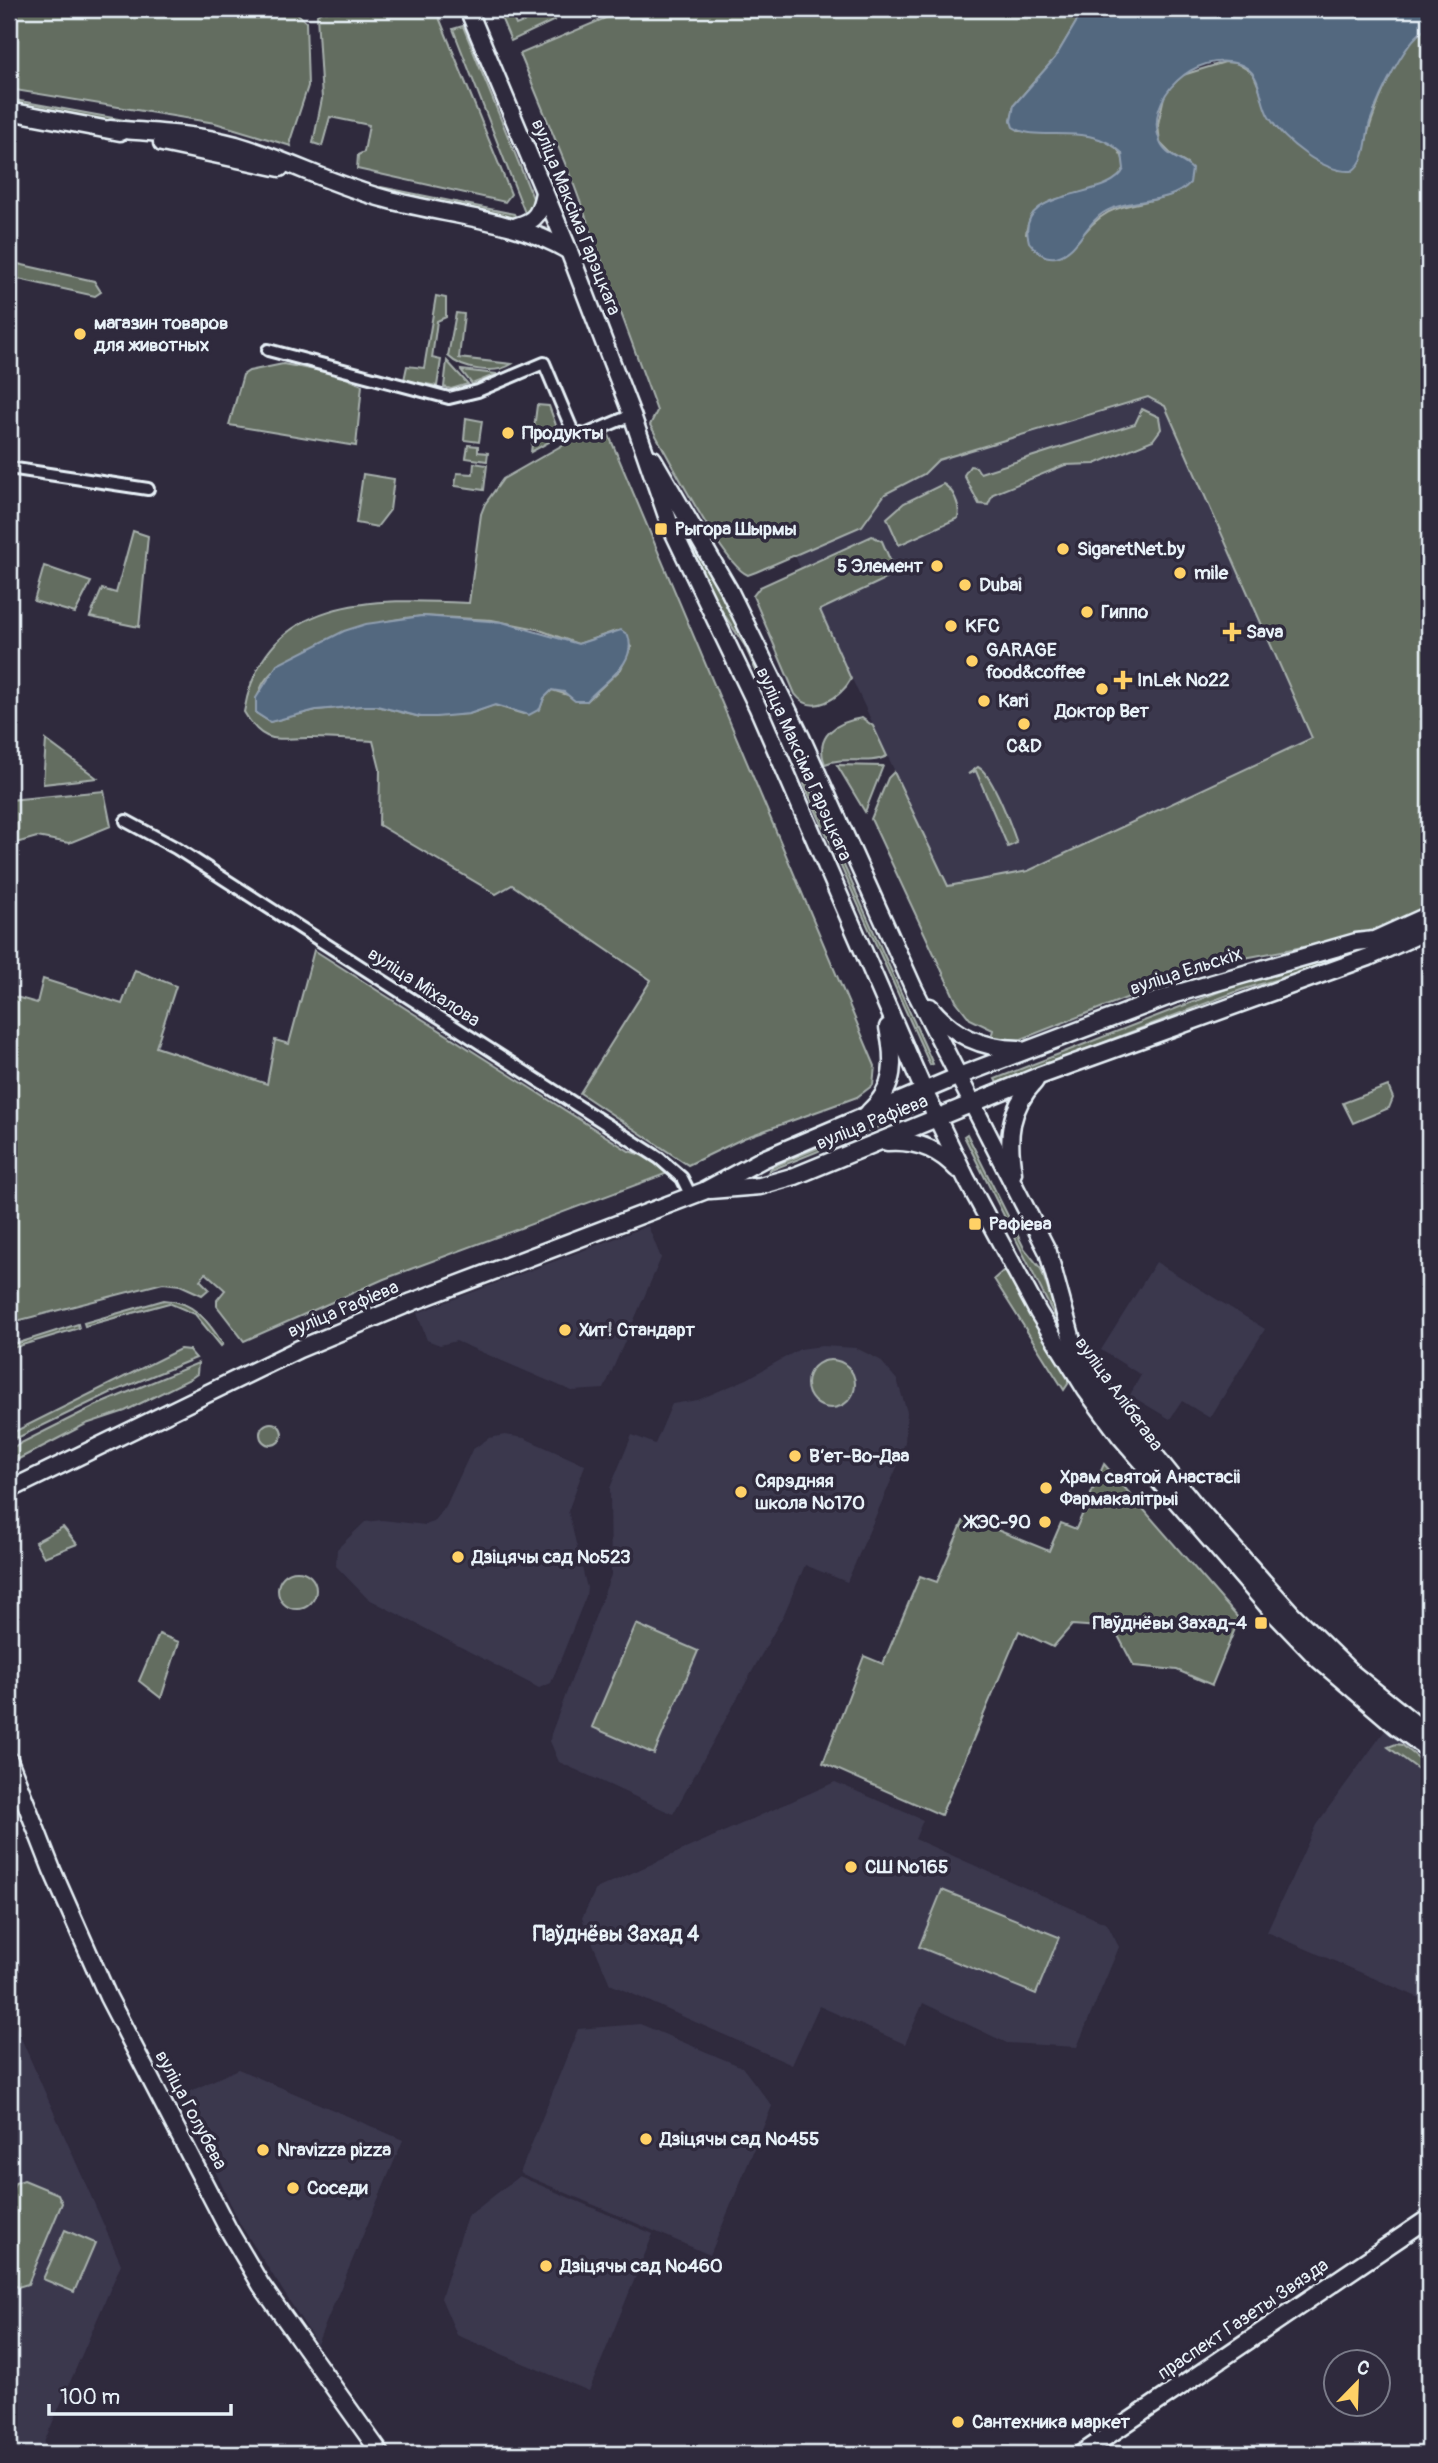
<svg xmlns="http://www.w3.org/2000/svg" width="1438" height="2463" font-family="Pangolin,sans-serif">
	<rect width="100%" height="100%" fill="#2f2a3d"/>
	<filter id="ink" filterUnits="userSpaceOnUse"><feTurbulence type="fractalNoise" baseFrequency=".0143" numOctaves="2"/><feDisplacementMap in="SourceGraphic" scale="14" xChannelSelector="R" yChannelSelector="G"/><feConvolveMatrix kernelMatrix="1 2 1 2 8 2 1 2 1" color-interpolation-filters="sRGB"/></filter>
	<g filter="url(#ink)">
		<g fill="#3b384e">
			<polygon points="1148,397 1165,405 1313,738 1028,871 948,886 795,556 866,523 885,494 924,474 938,460"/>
			<polygon points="648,1226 661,1258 604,1389 572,1391 456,1341 440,1345 427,1340 417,1313"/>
			<polygon points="1156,1262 1265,1329 1210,1418 1182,1401 1170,1419 1130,1395 1141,1375 1101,1350"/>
			<polygon points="822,1346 856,1348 880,1360 897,1380 907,1412 905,1442 897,1467 847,1582 805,1565 784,1614 673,1814 559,1762 550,1741 551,1734 611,1575 610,1488 632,1435 655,1444 672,1404 698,1400 747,1379 800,1349"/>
			<polygon points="505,1435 524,1438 585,1465 568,1511 587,1588 586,1596 551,1683 539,1688 367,1598 336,1566 337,1549 365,1522 382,1520 425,1525 434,1522 446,1506 472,1450 489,1438"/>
			<polygon points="1386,1729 1429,1765 1429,2002 1267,1932 1316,1825"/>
			<polygon points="835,1782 923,1820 915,1839 1107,1924 1119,1947 1077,2047 1007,2043 923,2003 905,2044 819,2006 792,2065 610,1984 582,1918 596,1889"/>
			<polygon points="9,2011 121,2264 39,2454 9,2454"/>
			<polygon points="640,2024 742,2067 772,2106 710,2255 520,2173 578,2029"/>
			<polygon points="238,2069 403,2140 317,2344 240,2224 180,2096"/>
			<polygon points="519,2176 653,2234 589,2391 457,2335 441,2298 467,2217"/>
		</g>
		<g fill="#646d61" stroke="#a6afac" stroke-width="2" fill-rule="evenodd">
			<polygon points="9,9 294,10 306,22 308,86 290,141 291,146 215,123 9,89"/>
			<polygon points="487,9 509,9 516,25 547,12 551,12 555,20 511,41 500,15"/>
			<path d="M606,9H1084L1055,58L1014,105L1011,121L1019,131C1048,132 1127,127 1124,169C1108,204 1031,182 1026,234L1077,242C1110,197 1129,210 1176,193L1187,164L1173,156L1160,143L1158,124L1165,92L1183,75L1225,62L1236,63L1253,73L1275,126L1286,137L1338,170L1364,150C1368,122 1401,35 1429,28V909L1381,932L1213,964L1019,1040L991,1037L993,1030L970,1019L956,1001L871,819L888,778L894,772L948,886L1028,871L1312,738L1165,406L1148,397L938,460L924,474L885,494L862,526L756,572L748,575C724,567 666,452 650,425L657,411L574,185L520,54L608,17Z"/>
			<polygon points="436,10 511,194 505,202 357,169 358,155 364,152 369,125 330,117 322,146 313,143 322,99 317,15 323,11 382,13"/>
			<polygon points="463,26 533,198 534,206 527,218 453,29"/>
			<polygon points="9,99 179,130 122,124 9,104"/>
			<polygon points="381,187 514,214 517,220 379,190"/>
			<polygon points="9,262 94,281 101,292 95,296 9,277"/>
			<polygon points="436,296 446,298 446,317 437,321 432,358 441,360 437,386 404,380 407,366 424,368"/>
			<path d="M456,313L464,314L459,358L512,364C495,375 462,370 448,356Z"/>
			<polygon points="447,361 468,384 451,389 444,387"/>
			<polygon points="283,364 337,374 362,385 356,446 229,425 243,375 249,371"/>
			<polygon points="461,370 497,374 472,384"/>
			<polygon points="537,405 549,406 560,436 531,452"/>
			<polygon points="1142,409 1159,417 1161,429 1153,440 1095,464 1065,465 993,494 988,505 979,504 964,475 970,466 976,467 980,473 1135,424"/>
			<polygon points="466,418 482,421 479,442 464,440"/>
			<path d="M608,433L875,1066L873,1085L857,1097L744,1138L688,1165L580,1093L651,980L512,885L496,894L379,825L380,769L373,741C353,740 333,738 313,738C279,737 265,748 244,712C264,594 374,598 469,603L481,514L485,504L503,479L575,438L586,439ZM422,616L492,620L537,629L578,644L616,631L631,647L621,669L587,701L552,690L544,698L540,709L523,714L494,705L469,714L420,717L377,706H361L316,710L270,722L256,713C256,674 282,663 312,648C349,629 381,620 422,616Z"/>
			<polygon points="468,445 478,446 478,452 488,453 487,461 466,458"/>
			<polygon points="474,463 487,465 484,490 455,486 457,473 473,474"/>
			<polygon points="363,474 394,479 390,510 377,527 356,523"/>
			<path d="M943,484C953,489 961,506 958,518L899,545L887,518L904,503Z"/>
			<polygon points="678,517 732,607 777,705 777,710 774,711 745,646 716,602"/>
			<polygon points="133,531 148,536 139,627 90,617 102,589 116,593"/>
			<path d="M872,536L882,541L896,574L820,610L851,679C841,698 812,717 795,694L753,596L760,587Z"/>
			<polygon points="44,566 91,582 75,613 34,601"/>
			<path d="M862,718L873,726L887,756C868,766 845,755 825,764C814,736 836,722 862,718Z"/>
			<polygon points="46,740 97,778 43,784"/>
			<polygon points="837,765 883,766 865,812"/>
			<path d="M978,767C992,774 1011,826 1017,843L1008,847L976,771L968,774Z"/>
			<polygon points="807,783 933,1064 930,1065 804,784"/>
			<polygon points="104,791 111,826 69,843 37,837 9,845 9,800"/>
			<polygon points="1366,947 1364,953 1241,990 997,1083 995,1079 1239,984"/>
			<polygon points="314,950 629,1151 653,1159 668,1173 384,1279 244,1341 217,1306 217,1300 225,1290 206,1273 200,1280 209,1289 202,1295 180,1285 163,1283 9,1323 9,995 37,1003 43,979 122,1004 135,970 176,986 156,1047 267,1084 275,1040 289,1044"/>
			<polygon points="1388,1086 1393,1098 1389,1108 1353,1123 1343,1103"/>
			<polygon points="911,1109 913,1113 769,1171 772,1167"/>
			<polygon points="967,1134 1024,1248 1041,1269 1062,1331 964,1136"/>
			<polygon points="1004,1270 1068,1374 1068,1384 1064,1390 994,1279"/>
			<path d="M164,1300C194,1301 208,1321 223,1344L221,1346L195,1314L169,1303L85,1326L84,1323Z"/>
			<polygon points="78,1324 79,1328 9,1349 9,1346"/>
			<polygon points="180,1349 189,1350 196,1358 110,1393 9,1442 9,1432 10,1434"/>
			<circle cx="831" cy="1384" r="24"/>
			<polygon points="198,1363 197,1374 190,1379 125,1411 86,1424 9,1464 9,1449 95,1406"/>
			<circle cx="271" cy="1434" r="11"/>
			<polygon points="1104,1464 1239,1619 1212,1685 1177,1670 1134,1666 1114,1628 1072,1625 1053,1647 1019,1631 941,1815 823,1763 864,1656 883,1664 920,1576 937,1582 965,1517 1049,1551 1061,1523 1076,1529"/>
			<polygon points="63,1527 77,1544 44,1557 35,1542"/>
			<circle cx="297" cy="1590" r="19"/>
			<polygon points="636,1624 698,1651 654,1754 592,1727"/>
			<polygon points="159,1634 179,1642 161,1698 139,1681"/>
			<polygon points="1396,1744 1402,1745 1429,1766 1429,1777 1388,1747"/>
			<polygon points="942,1890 1059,1937 1036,1994 919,1947"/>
			<polygon points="24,2180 58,2194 62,2203 28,2284 18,2287 9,2283 9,2199 15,2183"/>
			<polygon points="65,2230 95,2243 74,2292 43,2279"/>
		</g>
		<g fill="#53677f" stroke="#8f9eaf" stroke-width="2">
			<path d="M1084,9H1429V28C1407,34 1378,99 1370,122C1365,139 1368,160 1352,171C1323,173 1284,141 1269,117C1258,99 1263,72 1239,64C1196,50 1143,97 1160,142C1165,156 1182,159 1192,169L1190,183C1168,206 1129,197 1103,213C1085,224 1078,252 1056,257C1044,259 1036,251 1029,242C1013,185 1109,202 1124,169L1122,153C1089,120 1037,144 1013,127L1011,121L1014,105L1055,58Z"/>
			<path d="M422,616L502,622L578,644L621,630L628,635C638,665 602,682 587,701H575L564,692L552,690L544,698L540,709L529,715L495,705L469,714L436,717H421L377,706H361L316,710L270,722L256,713V698L277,665L344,631L366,624Z"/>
		</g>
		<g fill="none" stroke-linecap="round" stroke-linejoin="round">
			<g stroke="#e8f1f8" stroke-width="16">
				<g id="street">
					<polyline points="268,350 449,398 478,391 544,363 573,432 585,435 632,415"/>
					<polyline points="9,468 148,489"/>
					<polyline points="126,821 176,848 659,1158 682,1178 691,1196"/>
				</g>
			</g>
			<g stroke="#e8f1f8" stroke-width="21">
				<g id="secondary">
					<polyline points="468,9 569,251 632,415 670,525 758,708 924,1091 966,1178 1038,1312 1086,1390 1120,1436 1272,1611 1319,1660 1396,1726 1429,1750"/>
					<polyline points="9,111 120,132"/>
					<path d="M110,129C152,132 195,134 236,145C287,160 335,186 386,199C448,216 513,218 569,251"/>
					<polyline points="162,143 280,168"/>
					<path d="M517,226C537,221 540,212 544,193"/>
					<polyline points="653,459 729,590 801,737 914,989 1048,1252 1074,1347 1089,1373 1195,1505 1293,1615 1352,1673 1429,1735"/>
					<path d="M930,1007C954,1036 981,1048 1019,1049"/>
					<path d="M869,1112C896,1088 895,1060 888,1027"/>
					<path d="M887,1142C915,1140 938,1148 957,1169"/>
					<path d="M1013,1173C1007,1137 1009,1109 1035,1081"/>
					<polyline points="710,1190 760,1186 795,1176 1039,1076 1369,957 1429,930"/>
					<polyline points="9,1490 299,1349 412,1302 704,1191 763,1159 959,1076 1175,994 1356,942 1374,940 1429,915"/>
					<polyline points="9,1760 52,1870 108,1997 228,2229 261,2285 381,2454"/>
					<polyline points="1081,2454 1429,2218"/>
				</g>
			</g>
			<use href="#street" stroke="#2f2a3d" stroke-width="10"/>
			<use href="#secondary" stroke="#2f2a3d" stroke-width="16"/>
		</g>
	</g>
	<g fill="#ffd166" stroke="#2f2a3d" stroke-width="2.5">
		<circle cx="80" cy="334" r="7"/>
		<circle cx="508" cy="433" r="7"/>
		<rect x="654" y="522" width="14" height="14" rx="3.5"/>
		<circle cx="1063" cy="549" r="7"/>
		<circle cx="937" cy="566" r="7"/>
		<circle cx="1180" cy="573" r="7"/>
		<circle cx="965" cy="585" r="7"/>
		<circle cx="1087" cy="612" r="7"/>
		<circle cx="951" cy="626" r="7"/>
		<path d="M1228.5 621.5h7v7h7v7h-7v7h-7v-7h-7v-7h7z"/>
		<circle cx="972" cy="661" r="7"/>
		<path d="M1119.5 669.5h7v7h7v7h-7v7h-7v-7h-7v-7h7z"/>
		<circle cx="1102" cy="689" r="7"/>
		<circle cx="984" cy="701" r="7"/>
		<circle cx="1024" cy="724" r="7"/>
		<rect x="968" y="1217" width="14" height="14" rx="3.5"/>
		<circle cx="565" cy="1330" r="7"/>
		<circle cx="795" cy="1456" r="7"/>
		<circle cx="1046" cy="1488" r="7"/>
		<circle cx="741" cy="1492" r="7"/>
		<circle cx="1045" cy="1522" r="7"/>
		<circle cx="458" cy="1557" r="7"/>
		<rect x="1254" y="1616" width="14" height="14" rx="3.5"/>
		<circle cx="851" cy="1867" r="7"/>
		<circle cx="646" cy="2139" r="7"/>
		<circle cx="263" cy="2150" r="7"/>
		<circle cx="293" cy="2188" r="7"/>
		<circle cx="546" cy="2266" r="7"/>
		<circle cx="958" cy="2422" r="7"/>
	</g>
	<g text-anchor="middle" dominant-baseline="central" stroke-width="7" stroke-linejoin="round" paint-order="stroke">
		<g font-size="19" fill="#e8f1f8" stroke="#2f2a3d">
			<text transform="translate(576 217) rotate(68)">вуліца Максіма Гарэцкага</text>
			<text transform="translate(804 764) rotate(66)">вуліца Максіма Гарэцкага</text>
			<text transform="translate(1186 971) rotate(-18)">вуліца Ельскіх</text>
			<text transform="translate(424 987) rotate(33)">вуліца Міхалова</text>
			<text transform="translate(872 1122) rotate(-22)">вуліца Рафіева</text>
			<text transform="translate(343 1309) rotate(-23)">вуліца Рафіева</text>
			<text transform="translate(1119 1394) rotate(54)">вуліца Алібегава</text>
			<text transform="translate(191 2110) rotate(62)">вуліца Голубева</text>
			<text transform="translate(1243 2319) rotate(-34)">праспект Газеты Звязда</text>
		</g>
		<g font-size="19" font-weight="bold" fill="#e8f1f8" stroke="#2f2a3d" text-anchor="start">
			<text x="94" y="323">магазин товаров<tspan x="94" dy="22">для животных</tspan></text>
			<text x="522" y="433">Продукты</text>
			<text x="675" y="529">Рыгора Шырмы</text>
			<text x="1077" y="549">SigaretNet.by</text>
			<text x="923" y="566" text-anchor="end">5 Элемент</text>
			<text x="1194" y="573">mile</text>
			<text x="979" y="585">Dubai</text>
			<text x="1101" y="612">Гиппо</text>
			<text x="965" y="626">KFC</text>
			<text x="1246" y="632">Sava</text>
			<text x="986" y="650">GARAGE<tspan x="986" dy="22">food&amp;coffee</tspan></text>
			<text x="1137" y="680">InLek №22</text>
			<text x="998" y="701">Kari</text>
			<text x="1102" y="711" text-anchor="middle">Доктор Вет</text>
			<text x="1024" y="746" text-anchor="middle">C&amp;D</text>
			<text x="989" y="1224">Рафіева</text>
			<text x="579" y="1330">Хит! Стандарт</text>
			<text x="809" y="1456">Вʼет-Во-Даа</text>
			<text x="1060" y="1477">Храм святой Анастасіі<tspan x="1060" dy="22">Фармакалітрыі</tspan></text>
			<text x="755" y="1481">Сярэдняя<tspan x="755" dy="22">школа №170</tspan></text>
			<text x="1031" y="1522" text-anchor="end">ЖЭС-90</text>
			<text x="472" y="1557">Дзіцячы сад №523</text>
			<text x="1247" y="1623" text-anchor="end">Паўднёвы Захад-4</text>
			<text x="865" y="1867">СШ №165</text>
			<text x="660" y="2139">Дзіцячы сад №455</text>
			<text x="277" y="2150">Nravizza pizza</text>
			<text x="307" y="2188">Соседи</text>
			<text x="560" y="2266">Дзіцячы сад №460</text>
			<text x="972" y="2422">Сантехника маркет</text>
		</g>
		<g font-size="21" font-weight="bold" fill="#e8f1f8" stroke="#2f2a3d">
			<text x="616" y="1934">Паўднёвы Захад 4</text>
		</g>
	</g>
	<rect width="1438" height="2463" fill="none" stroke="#2f2a3d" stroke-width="35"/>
	<rect x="18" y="18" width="1403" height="2428" fill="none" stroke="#e8f1f8" stroke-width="2.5" filter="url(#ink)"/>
	<g transform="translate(1357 2383) rotate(23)"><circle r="33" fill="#2f2a3d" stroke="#797a88" stroke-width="2"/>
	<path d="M0-5L12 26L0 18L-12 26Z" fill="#ffd166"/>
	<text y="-10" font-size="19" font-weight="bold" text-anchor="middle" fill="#e8f1f8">С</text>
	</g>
	<path d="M49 2404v10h182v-10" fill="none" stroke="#e8f1f8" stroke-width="3.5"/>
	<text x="60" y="2404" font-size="21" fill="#e8f1f8" stroke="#2f2a3d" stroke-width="5" paint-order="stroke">100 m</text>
</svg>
